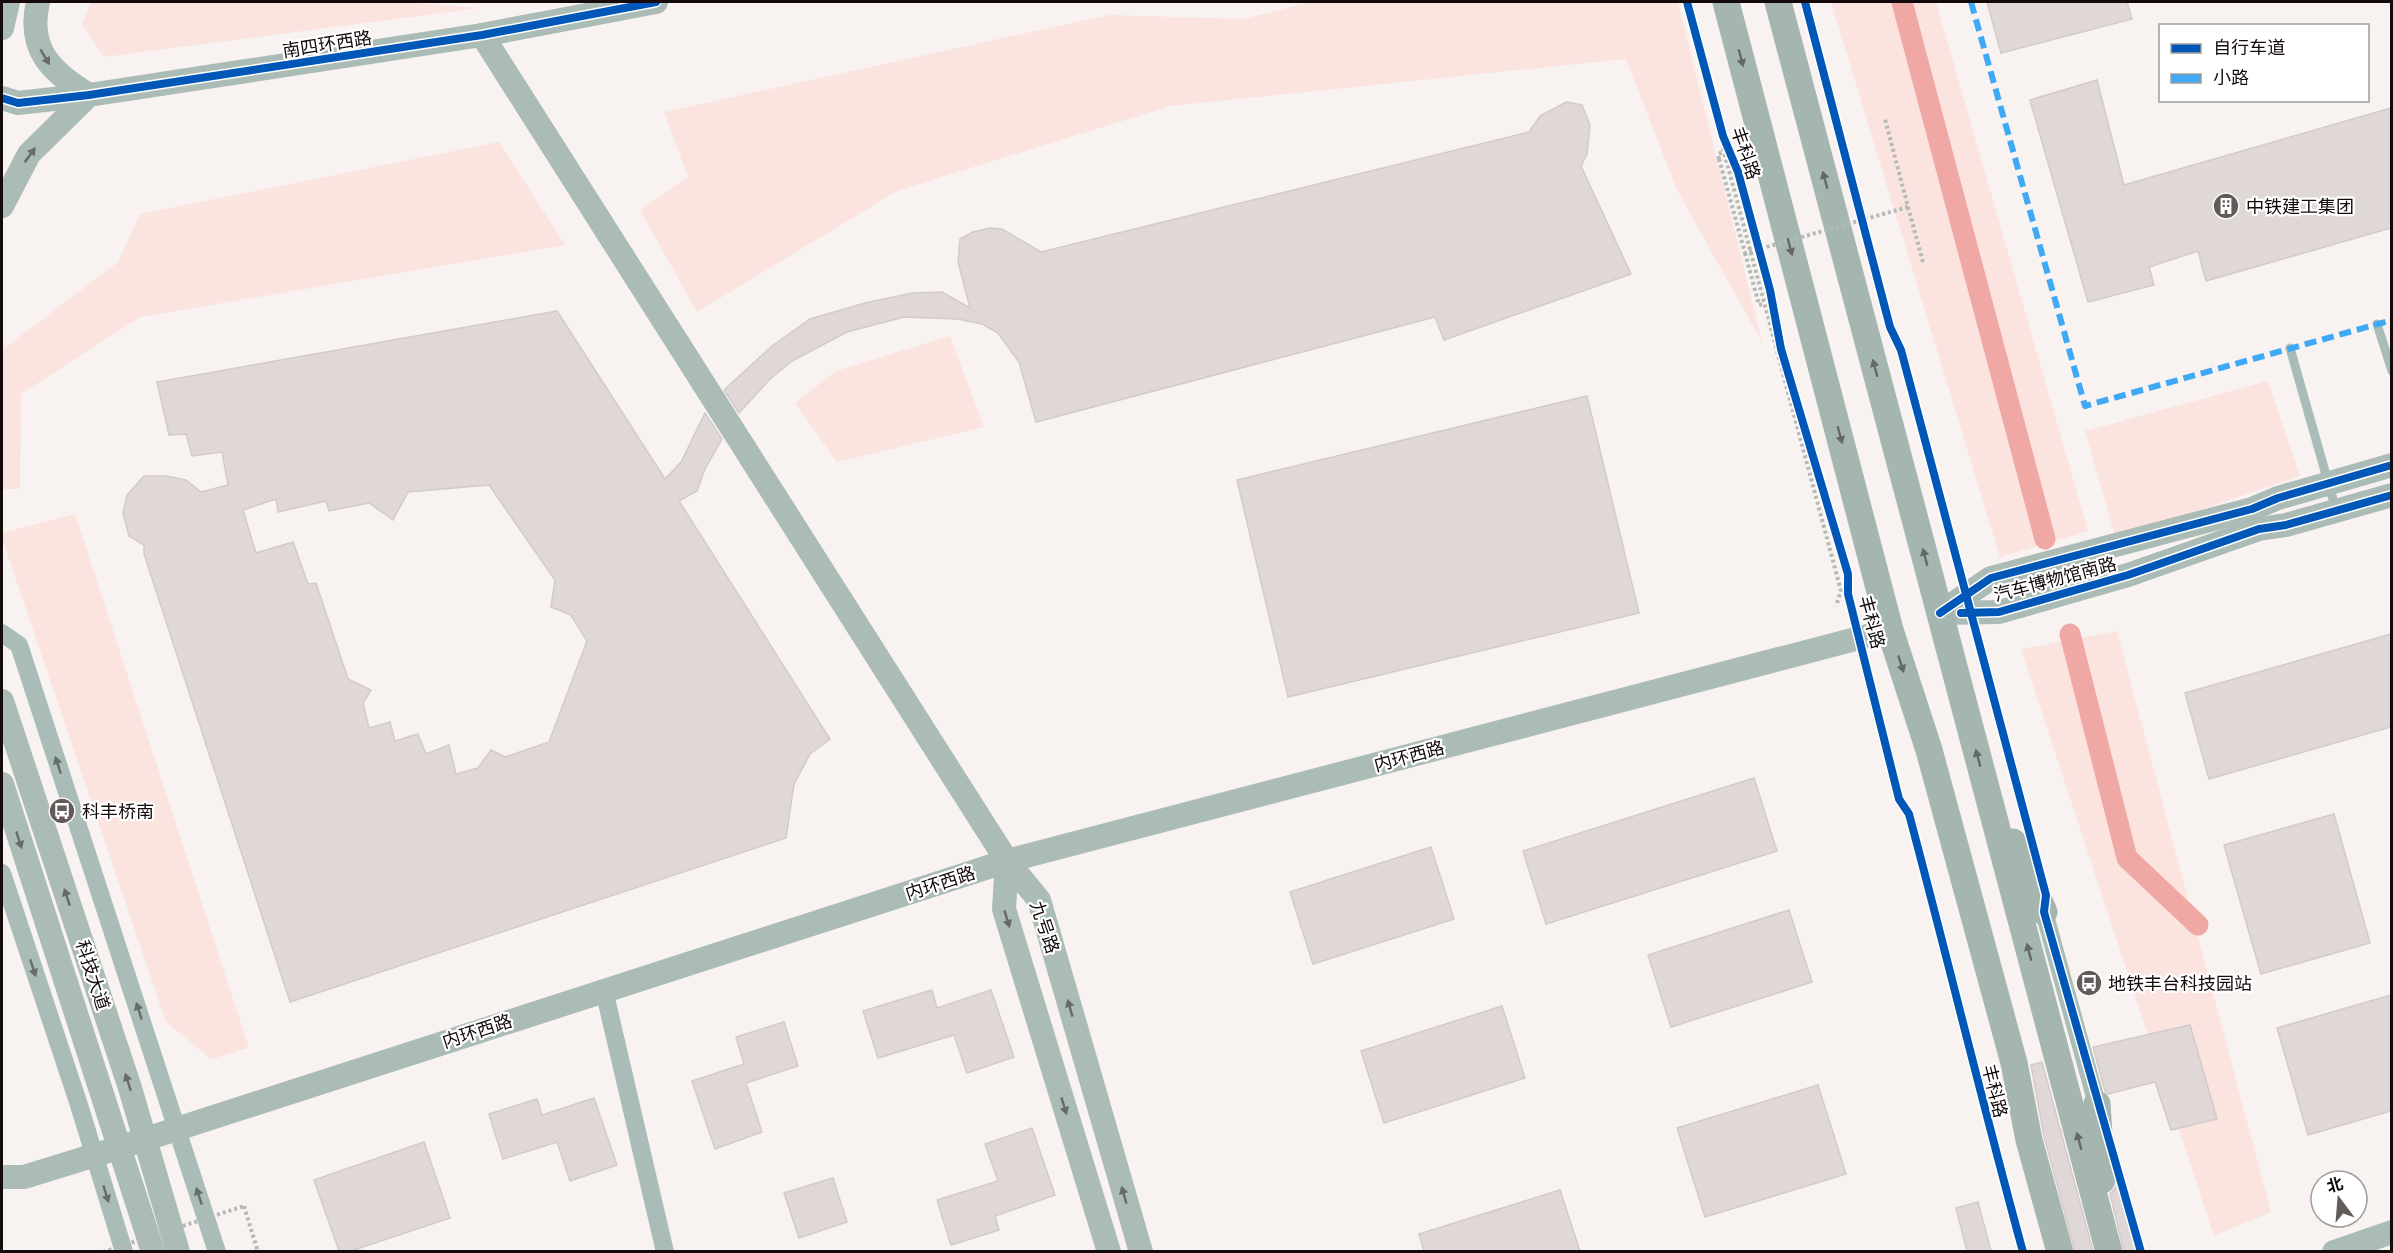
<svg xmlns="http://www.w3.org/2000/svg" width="2393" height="1253" font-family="Quicksand,'Noto Sans SC',sans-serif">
	<rect width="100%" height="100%" fill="#f8f2f1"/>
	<g fill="#fbe3e0">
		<polygon points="91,2 400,2 479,8 104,57 82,24"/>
		<polygon points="1311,2 1678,2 1762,342 1677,190 1626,59 1170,106 897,191 697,312 640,210 688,177 664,112 1109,15 1243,19"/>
		<polygon points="1831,2 1936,2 2088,531 2000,557"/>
		<polygon points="499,142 565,245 140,317 21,394 20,489 2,489 2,350 118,262 140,214"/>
		<polygon points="950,336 984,427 837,462 795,403 836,371"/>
		<polygon points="2268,381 2300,476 2116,539 2085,431"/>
		<polygon points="75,514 249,1048 211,1059 166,1022 2,538 2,533"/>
		<polygon points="2117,631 2271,1212 2214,1236 2021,649"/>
	</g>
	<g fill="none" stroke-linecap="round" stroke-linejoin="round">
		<g stroke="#f0a8a5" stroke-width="21">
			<polyline points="1902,2 2045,539"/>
			<polyline points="2070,634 2127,858 2198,925"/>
		</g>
	</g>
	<g fill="#e0d8d7" stroke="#d3cbca" stroke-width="1.5" fill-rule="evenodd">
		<polygon points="1987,2 2127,2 2132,19 2001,53"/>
		<polygon points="2097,80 2124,185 2391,108 2391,228 2206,281 2198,251 2149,267 2154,285 2088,302 2030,100"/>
		<polygon points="1566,102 1582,105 1590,125 1587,154 1581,166 1631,274 1444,340 1435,317 1036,422 1019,362 998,333 982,324 958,319 904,317 847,332 792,361 770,379 739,413 724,390 772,346 810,319 865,303 912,293 942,292 970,308 958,262 960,239 973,232 989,228 1002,229 1041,252 1529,132 1540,116"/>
		<path d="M557,311L665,479L681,462L705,413L722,439L705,469L697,491L679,501L830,739L810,754L794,784L786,838L290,1002L144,554V545L129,536L123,513L127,495L144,476H166L186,480L201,492L228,485L222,452L192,456L186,434L169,435L157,382ZM489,485L555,580L551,607L571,615L587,641L549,742L505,757L491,750L478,768L456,774L449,745L426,754L418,734L395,741L390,722L369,728L363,703L371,690L348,679L316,583L308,584L293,542L256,553L243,510L276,499L278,512L326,501L329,511L369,503L393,520L408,492Z"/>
		<polygon points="1587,396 1639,613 1288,697 1237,480"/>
		<polygon points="2391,634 2391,727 2209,779 2185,693"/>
		<polygon points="1754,778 1777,851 1546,924 1523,851"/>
		<polygon points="2334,814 2370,943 2261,974 2224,845"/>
		<polygon points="1431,847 1454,919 1313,964 1290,892"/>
		<polygon points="1789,910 1812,982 1671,1027 1648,955"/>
		<polygon points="932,990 937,1008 991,990 1014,1057 967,1073 954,1035 878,1058 863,1011"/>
		<polygon points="2391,995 2391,1111 2308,1135 2277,1028"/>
		<polygon points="1502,1006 1525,1078 1384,1123 1361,1051"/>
		<polygon points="784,1022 798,1066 746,1083 762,1132 715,1149 692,1081 744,1064 736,1037"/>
		<polygon points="2190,1025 2217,1119 2171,1130 2155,1082 2108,1094 2105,1091 2093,1047"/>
		<polygon points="2042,1062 2093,1251 2075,1251 2044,1136 2031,1065"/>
		<polygon points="1818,1085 1846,1174 1705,1217 1677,1128"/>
		<polygon points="594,1098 617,1165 570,1181 557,1142 503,1159 489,1114 537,1099 542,1115"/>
		<polygon points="1032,1128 1055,1195 995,1216 999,1230 951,1245 937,1200 998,1181 985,1144"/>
		<polygon points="424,1142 450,1218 351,1251 339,1251 314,1180"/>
		<polygon points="2116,1156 2145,1251 2124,1251 2110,1194 2116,1187 2118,1180"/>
		<polygon points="833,1178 847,1222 799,1238 784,1193"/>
		<polygon points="1560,1190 1580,1251 1424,1251 1419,1234"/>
		<polygon points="1978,1202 1991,1251 1967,1251 1956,1208"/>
	</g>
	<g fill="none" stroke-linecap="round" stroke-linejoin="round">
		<g stroke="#b3bab6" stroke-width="4" stroke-dasharray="3 3" stroke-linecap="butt">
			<polyline points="1723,148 1841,591 1836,606"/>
			<polyline points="1719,159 1718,154 1724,152"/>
			<polyline points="1908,207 1923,262"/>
			<polyline points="1745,253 1759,305 1764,304"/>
			<polyline points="244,1206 258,1252"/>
		</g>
		<g stroke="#aabcb7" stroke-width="9">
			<polyline points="2377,324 2392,371"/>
			<polyline points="2290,348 2336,510"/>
		</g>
		<g stroke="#aabcb7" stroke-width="18">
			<polyline points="2,633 19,645 217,1252"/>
			<polyline points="2,873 79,1105 124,1252"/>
			<polyline points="2044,912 2097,1104"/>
			<polyline points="604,990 665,1252"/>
		</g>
		<g stroke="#abbbb6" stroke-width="24">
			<polyline points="2,28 8,2"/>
			<polyline points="482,35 1007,861 1039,900 1141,1252"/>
			<polyline points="2,98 18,103 89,95 482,35 656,2"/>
			<path d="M2,206L29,154L89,95C51,72 27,49 38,2"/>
			<polyline points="1940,613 1991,578 2252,509 2278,498 2392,465"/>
			<polyline points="1940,613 1999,612 2128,575 2259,529 2286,525 2392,495"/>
			<polyline points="2,701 130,1088 178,1252"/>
			<polyline points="2,784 153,1252"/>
			<polyline points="1007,861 1004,909 1109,1252"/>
			<polyline points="2,1177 24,1177 118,1148 1007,861 1890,630"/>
			<polyline points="2334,1252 2392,1232"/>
		</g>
		<g stroke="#a5b6b1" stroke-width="27">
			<polyline points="1726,2 1890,630 1929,750 2014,1063 2029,1140 2060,1252"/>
			<polyline points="1778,2 2109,1252"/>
			<polyline points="2013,842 2044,912"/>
			<polyline points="2097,1104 2102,1180"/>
		</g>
		<g stroke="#b3bab6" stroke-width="4" stroke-dasharray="3 3" stroke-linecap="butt">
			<polyline points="1719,159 1745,253 1908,207 1885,119"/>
			<polyline points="103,1252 244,1206"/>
		</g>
		<polyline stroke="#3fa9f5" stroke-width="6" stroke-dasharray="12 6" stroke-linecap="butt" points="1971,2 2085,406 2392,320"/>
		<g stroke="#fff" stroke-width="11">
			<g id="cycleway">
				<path d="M1687,2L1723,136L1738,172L1770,290L1781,349L1848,574V594L1899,799L1909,814C1948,960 1983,1106 2023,1252"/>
				<polyline points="1805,2 1890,327 1901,350 2046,895 2044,912 2141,1252"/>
				<polyline points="2,98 18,103 89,95 482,35 656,2"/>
				<polyline points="1940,613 1991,578 2252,509 2278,498 2392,465"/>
				<polyline points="1961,613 1999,612 2128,575 2259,529 2286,525 2392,495"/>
			</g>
		</g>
		<use href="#cycleway" stroke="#0057b8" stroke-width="8"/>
	</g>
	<defs><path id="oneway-solid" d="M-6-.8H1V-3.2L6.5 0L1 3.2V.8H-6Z" transform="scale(1.5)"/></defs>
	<g fill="#676b68">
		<use href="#oneway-solid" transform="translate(45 57) rotate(59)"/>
		<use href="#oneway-solid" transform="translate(30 155) rotate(-54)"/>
		<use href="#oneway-solid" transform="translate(19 840) rotate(72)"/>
		<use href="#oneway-solid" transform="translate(67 897) rotate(-108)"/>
		<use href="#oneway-solid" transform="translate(1007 919) rotate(73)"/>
		<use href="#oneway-solid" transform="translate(1070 1008) rotate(-106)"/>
		<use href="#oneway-solid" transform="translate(128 1082) rotate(-108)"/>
		<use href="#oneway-solid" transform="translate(1064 1106) rotate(73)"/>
		<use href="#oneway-solid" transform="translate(1124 1195) rotate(-106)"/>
	</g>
	<g fill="#636965">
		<use href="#oneway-solid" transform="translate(1741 58) rotate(75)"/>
		<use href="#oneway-solid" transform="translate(1825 180) rotate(-105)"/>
		<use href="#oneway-solid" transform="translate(1790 247) rotate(75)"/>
		<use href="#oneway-solid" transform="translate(1875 368) rotate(-105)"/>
		<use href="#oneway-solid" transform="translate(1840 435) rotate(75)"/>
		<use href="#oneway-solid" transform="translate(1925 557) rotate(-105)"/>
		<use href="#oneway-solid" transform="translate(1901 664) rotate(72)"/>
		<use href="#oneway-solid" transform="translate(1978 758) rotate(-105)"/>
		<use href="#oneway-solid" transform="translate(2029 952) rotate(-105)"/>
		<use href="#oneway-solid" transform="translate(2079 1141) rotate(-105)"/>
	</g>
	<g fill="#666c69">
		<use href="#oneway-solid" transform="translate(58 765) rotate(-108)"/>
		<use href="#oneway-solid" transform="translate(33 968) rotate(72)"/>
		<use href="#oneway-solid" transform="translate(139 1011) rotate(-108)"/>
		<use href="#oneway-solid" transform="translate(106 1194) rotate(73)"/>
		<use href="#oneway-solid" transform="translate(199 1196) rotate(-108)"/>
	</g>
	<defs>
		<g id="building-disc" transform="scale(1.35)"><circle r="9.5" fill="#635b5a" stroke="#fff"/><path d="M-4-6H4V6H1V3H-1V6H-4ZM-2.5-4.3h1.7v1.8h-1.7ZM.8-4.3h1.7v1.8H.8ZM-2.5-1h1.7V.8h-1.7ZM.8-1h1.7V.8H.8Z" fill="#fff"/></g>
		<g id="bus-disc" transform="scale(1.35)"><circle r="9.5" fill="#635b5a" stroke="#fff"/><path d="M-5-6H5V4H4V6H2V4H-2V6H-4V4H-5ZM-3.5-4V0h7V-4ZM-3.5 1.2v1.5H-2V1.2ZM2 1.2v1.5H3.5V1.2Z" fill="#fff"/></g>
	</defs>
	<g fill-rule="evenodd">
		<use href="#building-disc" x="2226" y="206"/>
		<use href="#bus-disc" x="62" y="811"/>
		<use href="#bus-disc" x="2089" y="983"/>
	</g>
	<g text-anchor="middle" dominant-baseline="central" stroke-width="4.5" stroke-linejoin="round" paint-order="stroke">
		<g font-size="18" fill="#130a09" stroke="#fff">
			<text transform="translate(327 44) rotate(-9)">南四环西路</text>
			<text transform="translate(1746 153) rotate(71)">丰科路</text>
			<text transform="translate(2055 579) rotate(-15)">汽车博物馆南路</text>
			<text transform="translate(1872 622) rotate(75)">丰科路</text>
			<text transform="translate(1409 756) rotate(-15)">内环西路</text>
			<text transform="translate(940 883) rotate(-18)">内环西路</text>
			<text transform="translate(1045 927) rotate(71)">九号路</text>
			<text transform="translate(93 975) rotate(72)">科技大道</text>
			<text transform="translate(477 1031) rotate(-18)">内环西路</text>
			<text transform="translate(1995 1091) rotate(76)">丰科路</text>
		</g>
		<g font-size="18" fill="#130a09" stroke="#fff" text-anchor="start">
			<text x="2246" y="206">中铁建工集团</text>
			<text x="82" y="811">科丰桥南</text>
			<text x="2108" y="983">地铁丰台科技园站</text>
		</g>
	</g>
	<rect width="2393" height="1253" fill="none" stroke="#130a09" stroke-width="6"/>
	<rect x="2159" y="24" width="210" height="78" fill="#ffffff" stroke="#a19d9d" stroke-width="1.5"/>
	<rect x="2171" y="44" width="30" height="9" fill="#0057b8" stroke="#a19d9d" stroke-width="1.5"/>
	<text x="2213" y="54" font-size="18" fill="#130a09">自行车道</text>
	<rect x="2171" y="74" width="30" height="9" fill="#3fa9f5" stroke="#a19d9d" stroke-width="1.5"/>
	<text x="2213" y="84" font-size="18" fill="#130a09">小路</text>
	<g transform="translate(2339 1199) rotate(344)"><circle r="28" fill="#ffffff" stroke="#a19d9d" stroke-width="1.5"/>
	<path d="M0-4.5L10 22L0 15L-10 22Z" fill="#635b5a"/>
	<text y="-9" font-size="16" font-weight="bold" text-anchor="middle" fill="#130a09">北</text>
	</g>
</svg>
